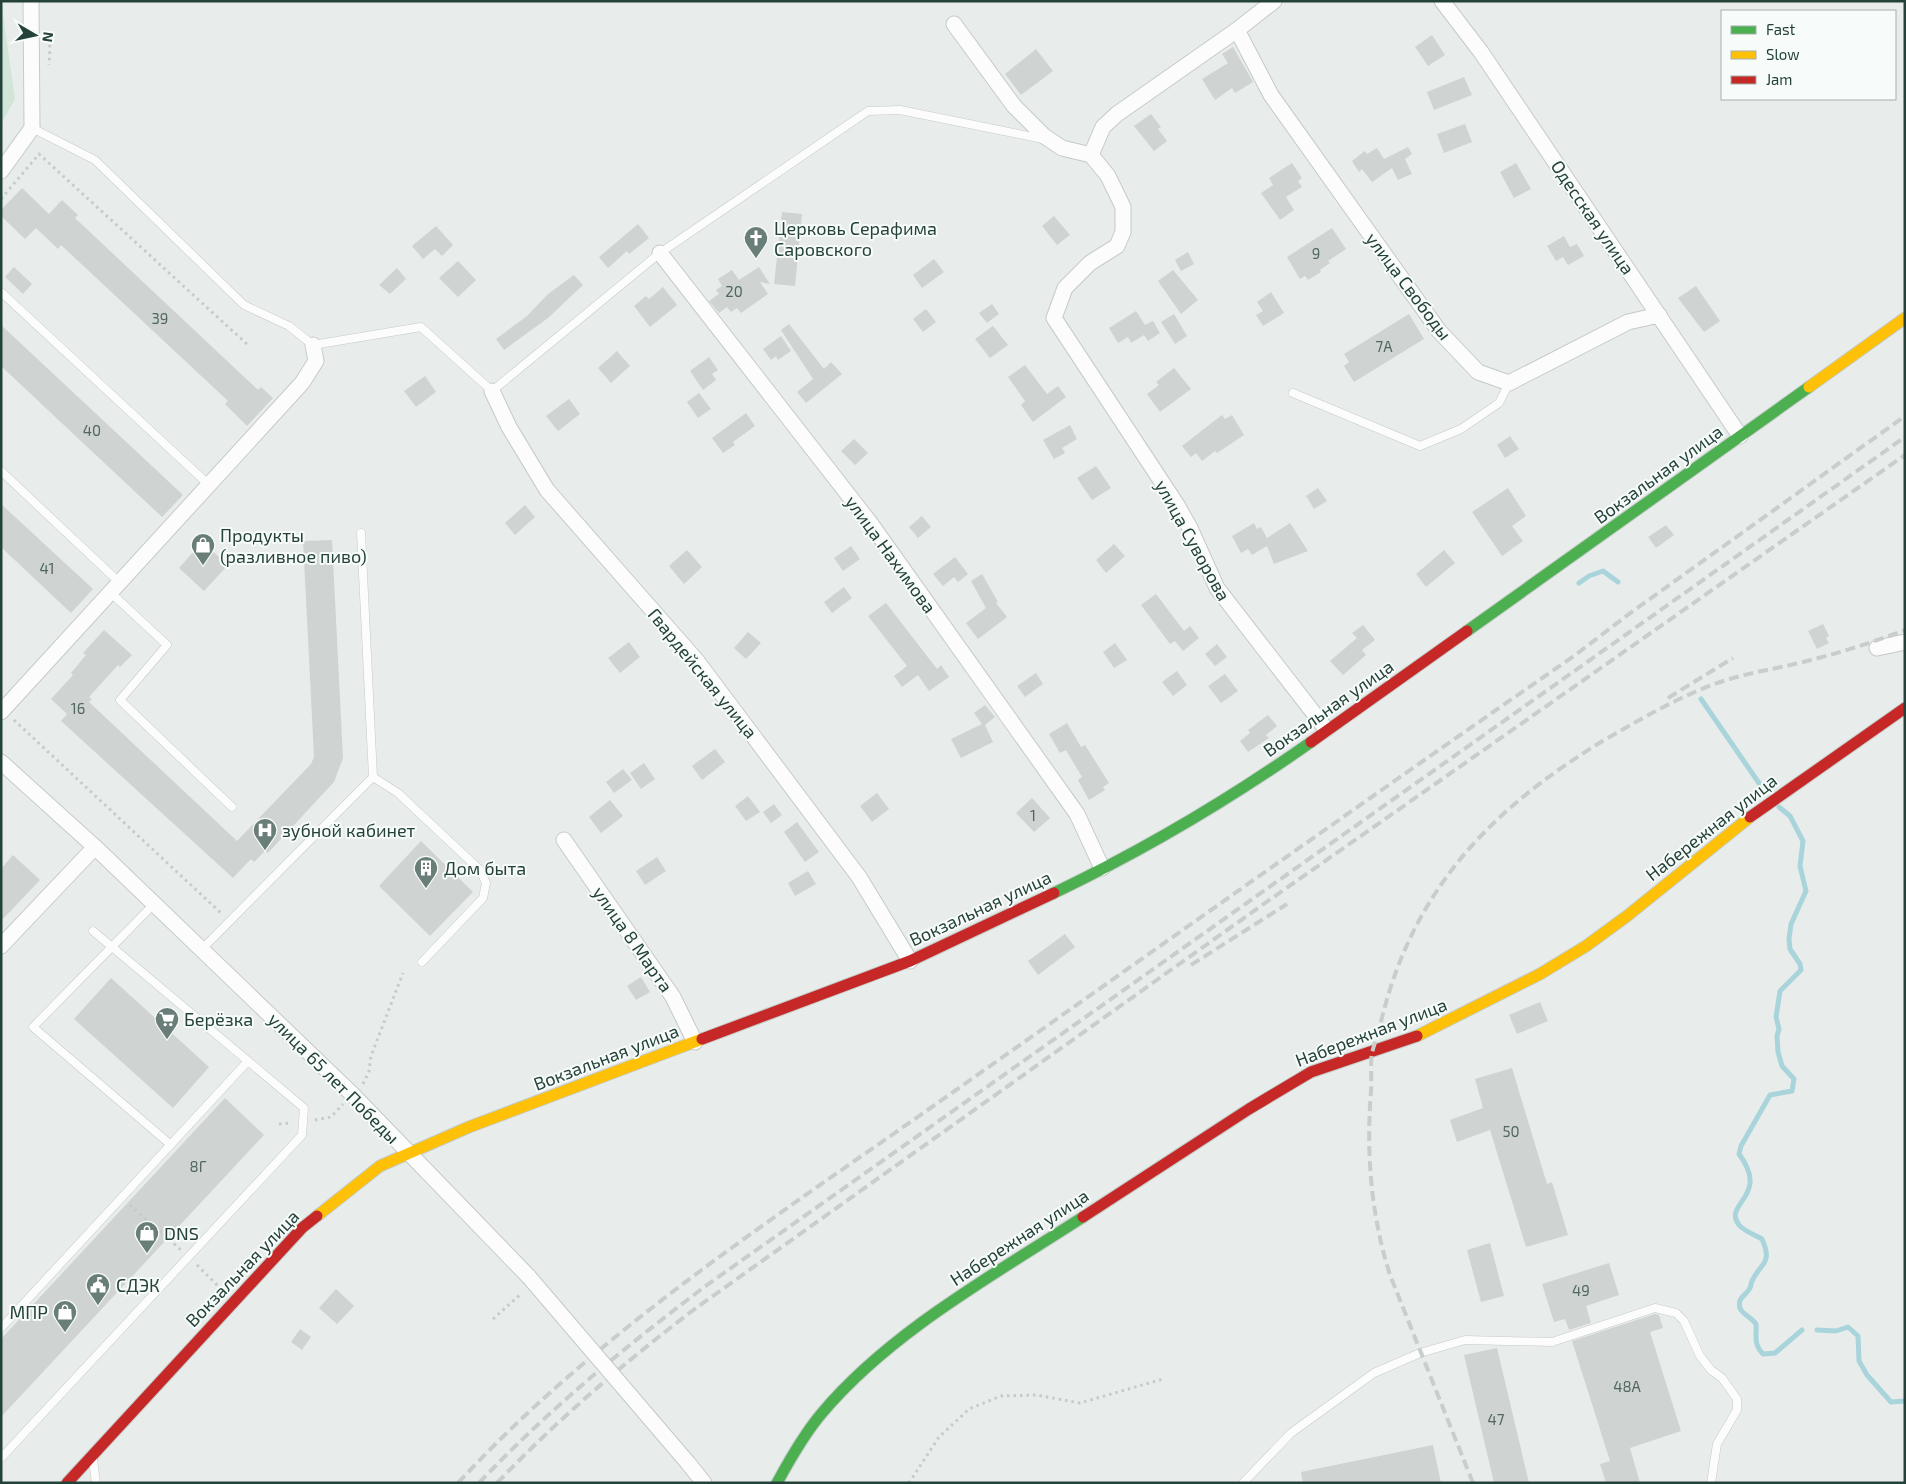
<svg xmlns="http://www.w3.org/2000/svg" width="1906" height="1484" font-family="'Exo 2',sans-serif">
	<rect width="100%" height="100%" fill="#e8edeb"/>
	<polygon fill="#d1e6d8" points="1,1 15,99 1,124"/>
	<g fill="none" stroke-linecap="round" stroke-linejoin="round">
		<g stroke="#a9d4db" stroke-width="5">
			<polyline points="1579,583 1589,576 1603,571 1618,582"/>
			<polyline points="1701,699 1761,786"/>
			<path d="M1779,807L1790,816L1803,841L1800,866L1806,891L1791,924L1789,939L1790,949L1800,964L1801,970L1780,991L1776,1017L1779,1029L1777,1036L1778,1052L1782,1066L1794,1079L1792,1091L1770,1095L1741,1146L1739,1154C1771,1197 1722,1203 1739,1225C1744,1231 1755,1235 1762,1239C1773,1264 1761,1262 1752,1281C1751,1283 1751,1286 1750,1288C1746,1296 1737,1297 1740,1308C1742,1314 1752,1318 1756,1324C1757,1336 1753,1344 1763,1354L1775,1353L1802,1330"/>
			<polyline points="1817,1330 1836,1331 1848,1327 1858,1336 1859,1361 1867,1375 1891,1402 1905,1401"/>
		</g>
	</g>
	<g fill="#cfd4d2">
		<polygon points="1432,35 1445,55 1428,66 1415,47"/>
		<polygon points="1233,47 1253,82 1235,93 1232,88 1215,100 1202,79 1228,63 1222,54"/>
		<polygon points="1036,49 1053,71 1021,95 1005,74"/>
		<polygon points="1464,77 1472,95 1434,110 1427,92"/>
		<polygon points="1151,114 1161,127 1158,129 1167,141 1154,151 1134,126"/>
		<polygon points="1465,124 1472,142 1444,153 1437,134"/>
		<polygon points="1408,147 1412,154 1405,159 1412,174 1398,180 1392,168 1372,182 1362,169 1359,172 1352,161 1365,151 1367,154 1377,148 1384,159"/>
		<polygon points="1292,163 1302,178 1298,181 1302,187 1286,197 1294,210 1280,220 1261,193 1273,185 1269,178"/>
		<polygon points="1516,163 1531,189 1514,198 1500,172"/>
		<polygon points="22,188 49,214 62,200 78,215 75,218 258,390 261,387 273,398 247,426 225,404 228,401 61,245 58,249 36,228 25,239 1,216 1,210"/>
		<polygon points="782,212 802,214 795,286 774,284"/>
		<polygon points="1054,216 1070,235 1057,245 1042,226"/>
		<polygon points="638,224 649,238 629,254 627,251 608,268 599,257"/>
		<polygon points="436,226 453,245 442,256 435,249 423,259 412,246"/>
		<polygon points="1332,228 1346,249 1328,261 1330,263 1320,270 1321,272 1308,280 1305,276 1300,279 1287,257"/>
		<polygon points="1564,236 1570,247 1577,244 1584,256 1568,265 1563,257 1556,261 1547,246"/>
		<polygon points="1188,252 1194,264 1181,271 1175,260"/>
		<polygon points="934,259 944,272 922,288 913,275"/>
		<polygon points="458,261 476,280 458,297 439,278"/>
		<polygon points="14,267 32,284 23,294 5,277"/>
		<polygon points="759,267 770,284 760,282 768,294 741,313 737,308 731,312 727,307 719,313 709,301 719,294 716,290 722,286 718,279 732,270 739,280"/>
		<polygon points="397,268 406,279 390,294 379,285"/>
		<polygon points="1173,270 1198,300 1181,314 1158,281"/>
		<polygon points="574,275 583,285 548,318 504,350 496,339 527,316 548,294"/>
		<polygon points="1696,286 1720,321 1704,332 1678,298"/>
		<polygon points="663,287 677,305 650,327 634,306 646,296 649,299"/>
		<polygon points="1271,292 1284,313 1263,326 1256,315 1263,311 1257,302"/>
		<polygon points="992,304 999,314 987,323 979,313"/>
		<polygon points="926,309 936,322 923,332 913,319"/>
		<polygon points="1136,311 1145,325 1153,321 1160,333 1148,341 1144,335 1131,343 1128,337 1118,343 1109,328"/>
		<polygon points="1174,314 1187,336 1175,344 1161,322"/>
		<polygon points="1409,314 1424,339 1354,382 1344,366 1349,362 1344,354"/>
		<polygon points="789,324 824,369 831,362 842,374 806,403 797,392 813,379 781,330"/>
		<polygon points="1,325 183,495 162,517 1,366"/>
		<polygon points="993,326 1008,345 990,358 975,339"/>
		<polygon points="781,336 791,351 778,360 776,356 771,360 763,349"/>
		<polygon points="617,351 630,366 611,383 598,368"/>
		<polygon points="709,357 718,370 712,374 716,380 703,390 690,371"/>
		<polygon points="1025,365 1047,394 1058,386 1066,397 1033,422 1021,405 1025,401 1008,377"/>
		<polygon points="1174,368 1191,389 1160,412 1147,394 1159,385 1156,382"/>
		<polygon points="425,376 436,392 416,407 404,391"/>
		<polygon points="699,393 711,409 698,418 687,402"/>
		<polygon points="569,399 580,414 558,431 546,416"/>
		<polygon points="746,413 755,426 733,442 735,445 723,453 712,438"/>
		<polygon points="1222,415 1225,419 1232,415 1244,435 1217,453 1215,451 1202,461 1196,453 1191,457 1182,446"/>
		<polygon points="1070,425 1077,439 1062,448 1065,453 1054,459 1043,440"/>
		<polygon points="1510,436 1519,449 1505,458 1497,445"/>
		<polygon points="854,439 868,453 855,465 841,451"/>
		<polygon points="1096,466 1111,488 1092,500 1077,478"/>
		<polygon points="1318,488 1327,501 1314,509 1306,496"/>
		<polygon points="1508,488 1526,516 1512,526 1523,541 1502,556 1472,512"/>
		<polygon points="1,504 93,589 71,613 1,547"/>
		<polygon points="525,505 535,517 515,535 505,523"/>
		<polygon points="922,516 931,527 918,538 909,527"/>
		<polygon points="1254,523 1257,529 1261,527 1267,538 1290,523 1308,551 1274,564 1267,546 1252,555 1248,549 1241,553 1232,536"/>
		<polygon points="1666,525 1674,535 1656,548 1648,537"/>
		<polygon points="332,540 343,758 334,782 268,853 265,851 254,862 251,859 233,878 61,721 67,714 51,699 73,675 71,673 86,655 83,653 104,630 132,655 120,667 118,665 89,697 92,699 89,702 237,841 311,764 314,757 303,541"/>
		<polygon points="202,542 228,565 204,591 179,568"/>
		<polygon points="1114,544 1125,556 1106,573 1096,560"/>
		<polygon points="851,546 860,559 843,571 834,558"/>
		<polygon points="687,550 702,567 684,584 669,566"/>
		<polygon points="1444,550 1455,563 1426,587 1416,574"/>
		<polygon points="955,557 968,574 958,582 954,577 943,586 933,574"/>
		<polygon points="982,574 998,602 996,603 1007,617 978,639 966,623 986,608 971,581"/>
		<polygon points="844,587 852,598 832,613 824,602"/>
		<polygon points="1156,594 1184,631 1190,626 1199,638 1183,651 1175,641 1170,644 1141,605"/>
		<polygon points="886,603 937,669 941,665 949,677 929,691 918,675 902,687 894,676 907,666 868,616"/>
		<polygon points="1823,624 1829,636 1826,638 1829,643 1817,649 1808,631"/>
		<polygon points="1363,625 1375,640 1362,650 1366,655 1343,675 1330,661 1357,638 1352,633"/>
		<polygon points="748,632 761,643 746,659 734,648"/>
		<polygon points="629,642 640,657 620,673 608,658"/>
		<polygon points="1115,643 1127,660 1114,668 1103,652"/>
		<polygon points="1217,644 1227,657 1215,666 1205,654"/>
		<polygon points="1177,671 1187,685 1173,696 1162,682"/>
		<polygon points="1036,673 1043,684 1025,697 1017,686"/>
		<polygon points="1225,674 1238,691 1221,703 1208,686"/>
		<polygon points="985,705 995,717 985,725 993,742 961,758 951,739 982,724 974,713"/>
		<polygon points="1268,715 1277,726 1266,735 1269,738 1248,752 1240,741 1250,733 1248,730"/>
		<polygon points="1067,723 1081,747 1085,745 1109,783 1103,787 1105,790 1089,800 1078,780 1082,777 1066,750 1060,753 1049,734"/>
		<polygon points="715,749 725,762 702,780 692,766"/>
		<polygon points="644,763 655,779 641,789 630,773"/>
		<polygon points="623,769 632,780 614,793 606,782"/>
		<polygon points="877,793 889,809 872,822 860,806"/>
		<polygon points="748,796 760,812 746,821 735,806"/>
		<polygon points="1032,798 1050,818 1034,832 1016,813"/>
		<polygon points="610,800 623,816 601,833 589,817"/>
		<polygon points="774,804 782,815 771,823 763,812"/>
		<polygon points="797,822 819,852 805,862 784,832"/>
		<polygon points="421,841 473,892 430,936 379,886"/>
		<polygon points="13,855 40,880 1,921 1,869"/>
		<polygon points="657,857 666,871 645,885 636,871"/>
		<polygon points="808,871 816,884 795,896 788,883"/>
		<polygon points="1065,934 1075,947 1038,975 1028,961"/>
		<polygon points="641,977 650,992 636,1000 627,986"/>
		<polygon points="111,978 209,1067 173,1108 74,1019"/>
		<polygon points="1540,1002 1548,1021 1517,1034 1509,1015"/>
		<polygon points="1512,1068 1547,1184 1552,1182 1568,1235 1526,1247 1490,1130 1457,1142 1450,1120 1483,1108 1475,1079"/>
		<polygon points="225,1098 264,1135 1,1417 1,1339"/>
		<polygon points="1490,1243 1504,1296 1481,1302 1467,1250"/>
		<polygon points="1609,1263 1619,1295 1586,1306 1591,1323 1569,1330 1565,1319 1554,1322 1542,1284"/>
		<polygon points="336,1289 354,1306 337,1324 319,1308"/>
		<polygon points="1655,1314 1659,1315 1663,1328 1650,1332 1681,1431 1630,1448 1640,1483 1606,1483 1600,1464 1610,1461 1572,1341"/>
		<polygon points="300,1329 311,1337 302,1350 291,1342"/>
		<polygon points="1497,1348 1529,1483 1494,1483 1464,1355"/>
		<polygon points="1433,1445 1441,1483 1303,1483 1301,1472"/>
	</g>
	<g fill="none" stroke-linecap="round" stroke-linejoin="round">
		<g stroke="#c5cac8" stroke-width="9">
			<g id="lane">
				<polyline points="32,128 95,160 244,305 289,326 313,345 421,327 492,391 660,253 868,111 900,110 1043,139"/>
				<polyline points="1,292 208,484"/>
				<polyline points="1293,393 1420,446 1461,429 1499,403 1509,383"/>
				<polyline points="1,471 119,582"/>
				<polyline points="110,592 167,645 120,700 232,807"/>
				<polyline points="373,777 398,793 480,870 486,883 483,898 422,962"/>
				<polyline points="154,904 33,1027 171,1145"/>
				<polyline points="202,949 373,777 361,533"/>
				<polyline points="1,1328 248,1061"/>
				<polyline points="1,1458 302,1135 304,1108 93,931"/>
				<polyline points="93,1460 96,1483"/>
				<polyline points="1243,1483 1291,1433 1374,1373 1420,1353 1465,1340 1552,1342 1655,1308 1676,1313 1684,1321 1700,1356 1711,1370 1722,1378 1737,1399 1737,1410 1717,1444 1711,1483"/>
			</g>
		</g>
		<g stroke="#c5cac8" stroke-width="17">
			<g id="street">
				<polyline points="1442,1 1481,52 1740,436"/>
				<polyline points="954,24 1014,106 1044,136 1062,148 1091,155 1108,176 1123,207 1123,232 1117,246 1090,263 1065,288 1054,318 1177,505 1190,528 1217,588 1326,729"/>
				<polyline points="1237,30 1271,95 1439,331 1478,372 1509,383 1628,322 1659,315"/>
				<polyline points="1091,155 1103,127 1117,114 1237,30 1274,1"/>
				<polyline points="1,171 32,128 31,1"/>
				<polyline points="660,253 871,524 1077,814 1102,868"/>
				<polyline points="492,391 509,427 547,490 697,661 859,877 910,961"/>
				<polyline points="1877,648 1905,642"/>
				<polyline points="1,712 302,383 316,361 313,345"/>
				<polyline points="1,762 95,847 353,1095 529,1277"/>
				<polyline points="564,840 673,997 695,1042"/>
				<polyline points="1,946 95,847"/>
				<polyline points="688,1463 704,1483"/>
			</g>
		</g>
		<g stroke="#c3cbc8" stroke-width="13">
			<g id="fast">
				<polyline points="1467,631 1809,387"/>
				<path d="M1054,893C1144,850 1230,799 1311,742"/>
				<path d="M777,1483C790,1459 804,1434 822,1413C890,1332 995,1274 1083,1217"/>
			</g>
		</g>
		<g stroke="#c3cbc8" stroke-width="13">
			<g id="slow">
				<polyline points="1809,387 1905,318"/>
				<polyline points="1417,1036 1540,974 1586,946 1627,916 1750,817"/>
				<polyline points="317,1216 380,1166 469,1127 702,1039"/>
			</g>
		</g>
		<g stroke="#c3cbc8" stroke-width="13">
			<g id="jam">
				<polyline points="1311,742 1467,631"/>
				<polyline points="1750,817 1905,708"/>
				<polyline points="702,1039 910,961 1054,893"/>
				<polyline points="1083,1217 1249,1109 1311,1072 1417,1036"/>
				<polyline points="67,1483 302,1228 317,1216"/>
			</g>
		</g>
		<g stroke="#c3ccca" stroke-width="3" stroke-dasharray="2.5 4" stroke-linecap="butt">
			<polyline points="48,32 50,48 49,65"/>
			<polyline points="1,199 39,154 248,345"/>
			<polyline points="14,720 222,914"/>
			<polyline points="363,1084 369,1071 371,1056 403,973"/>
			<polyline points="315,1120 331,1117 343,1104"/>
			<polyline points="279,1124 291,1123"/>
			<polyline points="130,1205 181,1250"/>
			<polyline points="197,1265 218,1286"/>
			<polyline points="493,1319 522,1293"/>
			<polyline points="909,1483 939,1437 969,1409 1001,1396 1036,1395 1080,1403 1163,1379"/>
		</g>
		<use href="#lane" stroke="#fcfcfc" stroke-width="8"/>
		<use href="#street" stroke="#fcfcfc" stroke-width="15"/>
		<use href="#fast" stroke="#4caf50" stroke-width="11"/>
		<use href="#slow" stroke="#ffc107" stroke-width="11"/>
		<use href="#jam" stroke="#c62828" stroke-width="11"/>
		<g stroke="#c9cdcc" stroke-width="4" stroke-dasharray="10 5" stroke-linecap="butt">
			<polyline points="1668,698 1733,658"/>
			<polyline points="1191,965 1287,904"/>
			<path d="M458,1483C601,1328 785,1211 956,1090C1162,945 1367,799 1574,656L1629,614L1905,416"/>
			<path d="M479,1483C549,1409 626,1346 707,1285L1905,437"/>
			<path d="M497,1483C559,1418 625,1362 696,1308L1258,908L1905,455"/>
			<path d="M1473,1483L1390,1275C1371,1215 1366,1154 1371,1091C1372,1079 1370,1065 1372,1053C1374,1044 1378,1035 1380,1026C1411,891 1490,809 1606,739C1641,719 1675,699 1712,685C1736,676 1761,671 1786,666C1826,657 1866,645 1905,630"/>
		</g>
		<g stroke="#c5cac8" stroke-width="17" stroke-linecap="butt">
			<polyline id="street-bridge" points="529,1277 688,1463"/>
		</g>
		<use href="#street-bridge" stroke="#fcfcfc" stroke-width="15"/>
	</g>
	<defs>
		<g id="church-pin" transform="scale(1.25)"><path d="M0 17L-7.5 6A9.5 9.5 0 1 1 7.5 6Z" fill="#697e78" stroke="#f7fbf9"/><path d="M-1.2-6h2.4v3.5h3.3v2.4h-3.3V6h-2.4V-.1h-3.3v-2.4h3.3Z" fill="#fff"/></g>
		<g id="shop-pin" transform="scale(1.25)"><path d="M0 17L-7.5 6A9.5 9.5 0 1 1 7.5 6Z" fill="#697e78" stroke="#f7fbf9"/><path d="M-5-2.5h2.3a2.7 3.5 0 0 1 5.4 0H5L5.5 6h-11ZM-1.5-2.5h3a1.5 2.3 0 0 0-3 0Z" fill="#fff"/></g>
		<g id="hospital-pin" transform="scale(1.25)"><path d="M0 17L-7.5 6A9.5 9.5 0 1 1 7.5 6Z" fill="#697e78" stroke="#f7fbf9"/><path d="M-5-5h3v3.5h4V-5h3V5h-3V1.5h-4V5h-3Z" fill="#fff"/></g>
		<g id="building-pin" transform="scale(1.25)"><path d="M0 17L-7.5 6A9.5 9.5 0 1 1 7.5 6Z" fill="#697e78" stroke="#f7fbf9"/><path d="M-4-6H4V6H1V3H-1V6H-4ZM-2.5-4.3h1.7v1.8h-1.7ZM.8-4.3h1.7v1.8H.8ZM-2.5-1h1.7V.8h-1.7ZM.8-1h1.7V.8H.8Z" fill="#fff"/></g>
		<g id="supermarket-pin" transform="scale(1.25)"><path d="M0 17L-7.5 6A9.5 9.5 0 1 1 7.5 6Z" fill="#697e78" stroke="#f7fbf9"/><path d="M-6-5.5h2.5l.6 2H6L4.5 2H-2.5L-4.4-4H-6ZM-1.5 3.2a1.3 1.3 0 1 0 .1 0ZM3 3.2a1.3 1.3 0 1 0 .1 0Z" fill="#fff"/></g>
		<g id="civic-pin" transform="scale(1.25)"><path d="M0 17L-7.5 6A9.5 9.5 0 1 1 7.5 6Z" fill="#697e78" stroke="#f7fbf9"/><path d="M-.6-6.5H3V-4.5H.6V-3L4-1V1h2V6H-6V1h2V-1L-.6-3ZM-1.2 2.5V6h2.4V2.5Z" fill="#fff"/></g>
	</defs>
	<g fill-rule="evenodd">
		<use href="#church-pin" x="756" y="238"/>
		<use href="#shop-pin" x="203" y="545"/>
		<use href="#hospital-pin" x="265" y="830"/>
		<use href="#building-pin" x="426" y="868"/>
		<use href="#supermarket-pin" x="167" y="1019"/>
		<use href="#shop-pin" x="147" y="1233"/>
		<use href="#civic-pin" x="98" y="1285"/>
		<use href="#shop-pin" x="65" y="1312"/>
	</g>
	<g text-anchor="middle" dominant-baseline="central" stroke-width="4" stroke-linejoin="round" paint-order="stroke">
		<g font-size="15" fill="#506761">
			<text x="1316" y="253">9</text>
			<text x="734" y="291">20</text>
			<text x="160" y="318">39</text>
			<text x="1384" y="346">7А</text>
			<text x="92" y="430">40</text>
			<text x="47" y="568">41</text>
			<text x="78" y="708">16</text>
			<text x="1033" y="815">1</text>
			<text x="1511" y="1131">50</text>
			<text x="198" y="1166">8Г</text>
			<text x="1581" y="1290">49</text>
			<text x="1627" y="1386">48А</text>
			<text x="1496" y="1419">47</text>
		</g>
		<g font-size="18" fill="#24423a" stroke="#f7fbf9">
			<text transform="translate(1593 217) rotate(56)">Одесская улица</text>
			<text transform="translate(1409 286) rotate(53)">улица Свободы</text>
			<text transform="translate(1658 474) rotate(-36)">Вокзальная улица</text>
			<text transform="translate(1193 540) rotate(61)">улица Суворова</text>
			<text transform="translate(891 554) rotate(54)">улица Нахимова</text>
			<text transform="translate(703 673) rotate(51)">Гвардейская улица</text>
			<text transform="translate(1328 708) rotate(-35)">Вокзальная улица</text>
			<text transform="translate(1711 827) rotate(-38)">Набережная улица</text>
			<text transform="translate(980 908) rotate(-25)">Вокзальная улица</text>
			<text transform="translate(633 939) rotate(55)">улица 8 Марта</text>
			<text transform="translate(1371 1032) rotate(-21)">Набережная улица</text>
			<text transform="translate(606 1057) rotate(-21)">Вокзальная улица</text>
			<text transform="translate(334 1078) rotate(45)">улица 65 лет Победы</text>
			<text transform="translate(1019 1237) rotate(-33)">Набережная улица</text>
			<text transform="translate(242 1268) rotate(-46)">Вокзальная улица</text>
		</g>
		<g font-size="18" fill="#24423a" stroke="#f7fbf9" text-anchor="start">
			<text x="774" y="228">Церковь Серафима<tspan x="774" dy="21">Саровского</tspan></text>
			<text x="220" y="535">Продукты<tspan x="220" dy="21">(разливное пиво)</tspan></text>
			<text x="282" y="830">зубной кабинет</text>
			<text x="444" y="868">Дом быта</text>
			<text x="184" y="1019">Берёзка</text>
			<text x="164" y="1233">DNS</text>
			<text x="116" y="1285">СДЭК</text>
			<text x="48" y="1312" text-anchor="end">МПР</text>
		</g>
	</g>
	<rect width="1906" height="1484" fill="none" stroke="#24423a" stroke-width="5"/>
	<rect x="1721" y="10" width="175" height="90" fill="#f7fbf9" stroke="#a3b1ad"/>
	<rect x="1731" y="26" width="25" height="8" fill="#4caf50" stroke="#a3b1ad"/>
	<text x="1766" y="35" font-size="15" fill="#24423a">Fast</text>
	<rect x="1731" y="51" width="25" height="8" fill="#ffc107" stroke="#a3b1ad"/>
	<text x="1766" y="60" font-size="15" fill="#24423a">Slow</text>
	<rect x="1731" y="76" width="25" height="8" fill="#c62828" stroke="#a3b1ad"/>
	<text x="1766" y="85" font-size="15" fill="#24423a">Jam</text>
	<g transform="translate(35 35) rotate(99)" stroke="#f7fbf9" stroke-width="4" paint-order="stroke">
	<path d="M0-4L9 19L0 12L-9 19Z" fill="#24423a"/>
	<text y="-8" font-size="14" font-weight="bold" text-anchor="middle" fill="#24423a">N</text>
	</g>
</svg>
